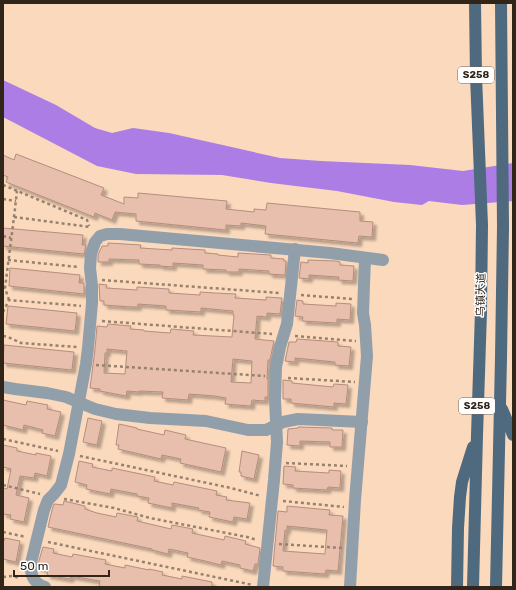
<svg xmlns="http://www.w3.org/2000/svg" width="516" height="590" font-family="Rubik,'Noto Sans SC',sans-serif">
	<defs>
		<filter id="shadow"><feDropShadow dx="3.5" dy="3.5" stdDeviation="1" flood-color="#0004"/></filter>
	</defs>
	<rect width="100%" height="100%" fill="#fad9bc"/>
	<polygon fill="#ac7de5" points="3,80 56,105 95,128 112,133 133,128 169,133 280,158 321,161 410,165 463,171 513,163 513,201 462,205 429,201 422,205 394,202 337,191 271,183 222,175 136,174 97,166 3,117"/>
	<g fill="#e8bead" stroke="#b58d7d" fill-rule="evenodd" filter="url(#shadow)">
		<polygon points="16,154 104,188 101,195 124,204 124,197 138,198 138,193 227,201 226,209 254,212 254,209 266,210 267,203 360,212 360,221 373,222 372,237 359,236 358,243 265,234 266,226 241,223 241,226 226,225 226,230 136,221 136,214 115,212 112,220 95,213 94,217 6,182 8,177 3,175 3,155 14,160"/>
		<polygon points="3,228 83,235 82,245 86,245 84,254 3,246"/>
		<polygon points="108,243 141,245 140,248 172,250 172,248 205,250 205,253 218,254 218,255 238,257 238,253 271,255 271,258 284,259 284,261 286,261 285,275 269,274 269,271 239,269 239,272 226,272 226,270 203,269 203,265 173,263 173,267 160,266 160,265 139,264 139,260 109,259 109,262 98,262 98,255 102,246 108,246"/>
		<polygon points="308,260 336,261 340,262 340,265 354,266 353,281 338,280 339,277 309,275 309,279 299,278 301,262 308,263"/>
		<polygon points="10,268 80,275 79,283 84,283 84,294 9,286"/>
		<path d="M99,284L107,285L106,288L137,290V287L169,289V293L200,295V292L215,293L236,294L235,298L266,300V297L282,298L280,314L267,313V317L257,316L255,339L274,341L270,360H268L267,379H268V397H265V401L252,400L251,406L225,404L226,398L215,396L189,394L188,400L162,398L163,392L139,391V392L127,391L126,396L100,391V389L90,388L95,349L97,326L107,327L108,324L131,326L130,329L144,330V331L170,333L171,329L194,331L193,335L232,337L234,315H233V311L201,308V312L166,310V306L138,304V307H132L104,305V301H100ZM107,349L127,351L125,374L104,373L105,353H107ZM233,359L252,361L251,383L231,382Z"/>
		<polygon points="297,300 303,301 303,304 336,306 336,303 351,304 350,320 337,319 337,323 302,321 303,317 295,316"/>
		<polygon points="8,306 77,313 75,331 6,324"/>
		<polygon points="297,339 338,342 338,346 351,347 349,366 335,365 335,362 295,358 295,362 285,361 289,342 296,342"/>
		<polygon points="4,345 74,352 72,370 3,363"/>
		<polygon points="283,380 292,381 292,383 333,387 334,384 348,385 346,404 334,403 334,407 291,403 291,399 283,399"/>
		<polygon points="3,400 26,405 27,401 48,405 47,409 61,412 55,436 42,433 43,430 24,425 23,430 3,425"/>
		<polygon points="88,418 102,421 97,445 83,442"/>
		<polygon points="119,424 137,428 137,429 164,435 165,430 186,435 185,439 226,448 221,472 180,463 181,459 162,455 161,459 118,449 119,445 116,445"/>
		<polygon points="298,427 332,428 332,430 343,430 342,447 330,447 330,442 300,441 300,446 287,445 288,429 298,428"/>
		<polygon points="3,445 17,448 17,451 36,455 36,453 51,456 47,476 35,473 34,478 20,476 16,495 29,498 24,522 10,519 11,515 3,514 3,488 7,489 11,469 3,467"/>
		<polygon points="242,451 259,455 254,479 241,476 241,472 239,472"/>
		<polygon points="79,461 93,464 92,467 112,471 112,468 155,477 154,481 173,485 174,482 217,491 216,495 227,497 226,500 250,503 247,519 234,517 233,522 209,517 210,512 198,510 199,508 172,503 172,508 148,503 149,498 137,496 137,494 111,489 110,494 86,489 87,485 75,482"/>
		<polygon points="284,466 296,467 295,471 329,473 329,470 341,471 340,488 328,487 327,490 293,488 293,485 283,484"/>
		<polygon points="64,501 85,506 85,509 97,513 116,517 117,513 138,517 137,521 171,529 172,525 193,529 192,533 224,540 225,536 246,541 245,544 260,548 258,564 255,564 253,571 240,568 240,565 222,561 221,565 205,561 187,557 188,553 169,549 168,554 152,550 152,549 48,527 52,510 54,504 55,504 63,505"/>
		<path d="M287,506L330,510L329,515L343,516L338,571L326,570L325,574L283,571V567L273,566L278,511L287,512ZM287,526L327,530L325,554L283,551L285,530L287,531Z"/>
		<polygon points="5,538 20,541 16,562 3,559 3,541 4,541"/>
		<polygon points="43,547 54,549 53,553 72,557 73,554 106,560 105,564 125,568 125,565 149,570 149,569 163,572 162,575 182,579 182,576 212,582 212,587 105,587 99,586 100,581 71,576 70,579 47,575 48,570 38,568 38,564"/>
	</g>
	<g fill="none" stroke-linecap="round" stroke-linejoin="round">
		<g stroke="#98816d" stroke-width="2.5" stroke-dasharray="3 3" stroke-linecap="butt">
			<polyline points="3,185 87,220 89,226"/>
			<polyline points="3,199 16,201"/>
			<polyline points="14,217 90,227"/>
			<polyline points="3,236 11,238"/>
			<polyline points="8,260 79,267"/>
			<polyline points="102,280 279,293"/>
			<polyline points="301,295 352,299"/>
			<polyline points="9,300 5,288 14,217 17,191"/>
			<polyline points="3,312 9,300 81,306"/>
			<polyline points="102,321 272,334"/>
			<polyline points="3,336 8,337 21,343 77,347"/>
			<polyline points="295,336 356,341"/>
			<polyline points="96,365 265,376"/>
			<polyline points="288,378 355,382"/>
			<polyline points="3,439 58,451"/>
			<polyline points="80,456 231,488 261,496"/>
			<polyline points="286,463 347,466"/>
			<polyline points="3,485 40,494"/>
			<polyline points="64,499 114,508 150,518 247,537 257,540"/>
			<polyline points="283,501 344,507"/>
			<polyline points="3,532 26,537"/>
			<polyline points="48,542 253,585"/>
			<polyline points="279,544 342,548"/>
			<polyline points="3,577 12,576 20,578"/>
		</g>
		<g stroke="#919fab" stroke-width="12">
			<polyline points="3,387 15,389 47,393 66,397 95,409 116,414 150,418 206,421 248,430 266,430 283,422 298,419 362,422"/>
			<path d="M45,587C33,583 30,574 31,563L44,510L48,500L54,494L61,485L69,454L86,364L88,348L92,303V286L90,268L91,254L95,242L100,236L107,234H120L330,253L383,260"/>
			<polyline points="263,587 274,480 277,442 275,400 276,367 280,347 287,324 295,249"/>
			<polyline points="350,587 355,500 367,356 365,325 363,313 365,258"/>
		</g>
		<g stroke="#4f697e" stroke-width="12">
			<polyline points="502,409 513,435"/>
			<polyline points="457,587 458,528 460,497 462,482 473,447"/>
			<polyline points="473,587 477,435 481,311 482,225 476,76 475,3"/>
			<polyline points="496,587 501,358 503,227 501,3"/>
		</g>
	</g>
	<g text-anchor="middle" dominant-baseline="central" stroke-width="3" stroke-linejoin="round" paint-order="stroke">
		<g fill="#fff" stroke="#6f665f" stroke-width="1">
			<rect x="458" y="67" width="36" height="16" rx="3"/>
			<rect x="459" y="398" width="36" height="16" rx="3"/>
		</g>
		<g font-size="10" font-weight="bold" fill="#31251a">
			<text x="476" y="75">S258</text>
			<text x="477" y="406">S258</text>
		</g>
		<g font-size="11" fill="#31251a" stroke="#fff">
			<text transform="translate(481 295) rotate(-89)">乌镇大道</text>
		</g>
	</g>
	<rect width="516" height="590" fill="none" stroke="#31251a" stroke-width="8"/>
	<path d="M14 570v6h95v-6" fill="none" stroke="#31251a" stroke-width="2"/>
	<text x="20" y="570" font-size="12" fill="#31251a" stroke="#ffffff" stroke-width="3" paint-order="stroke">50 m</text>
</svg>
